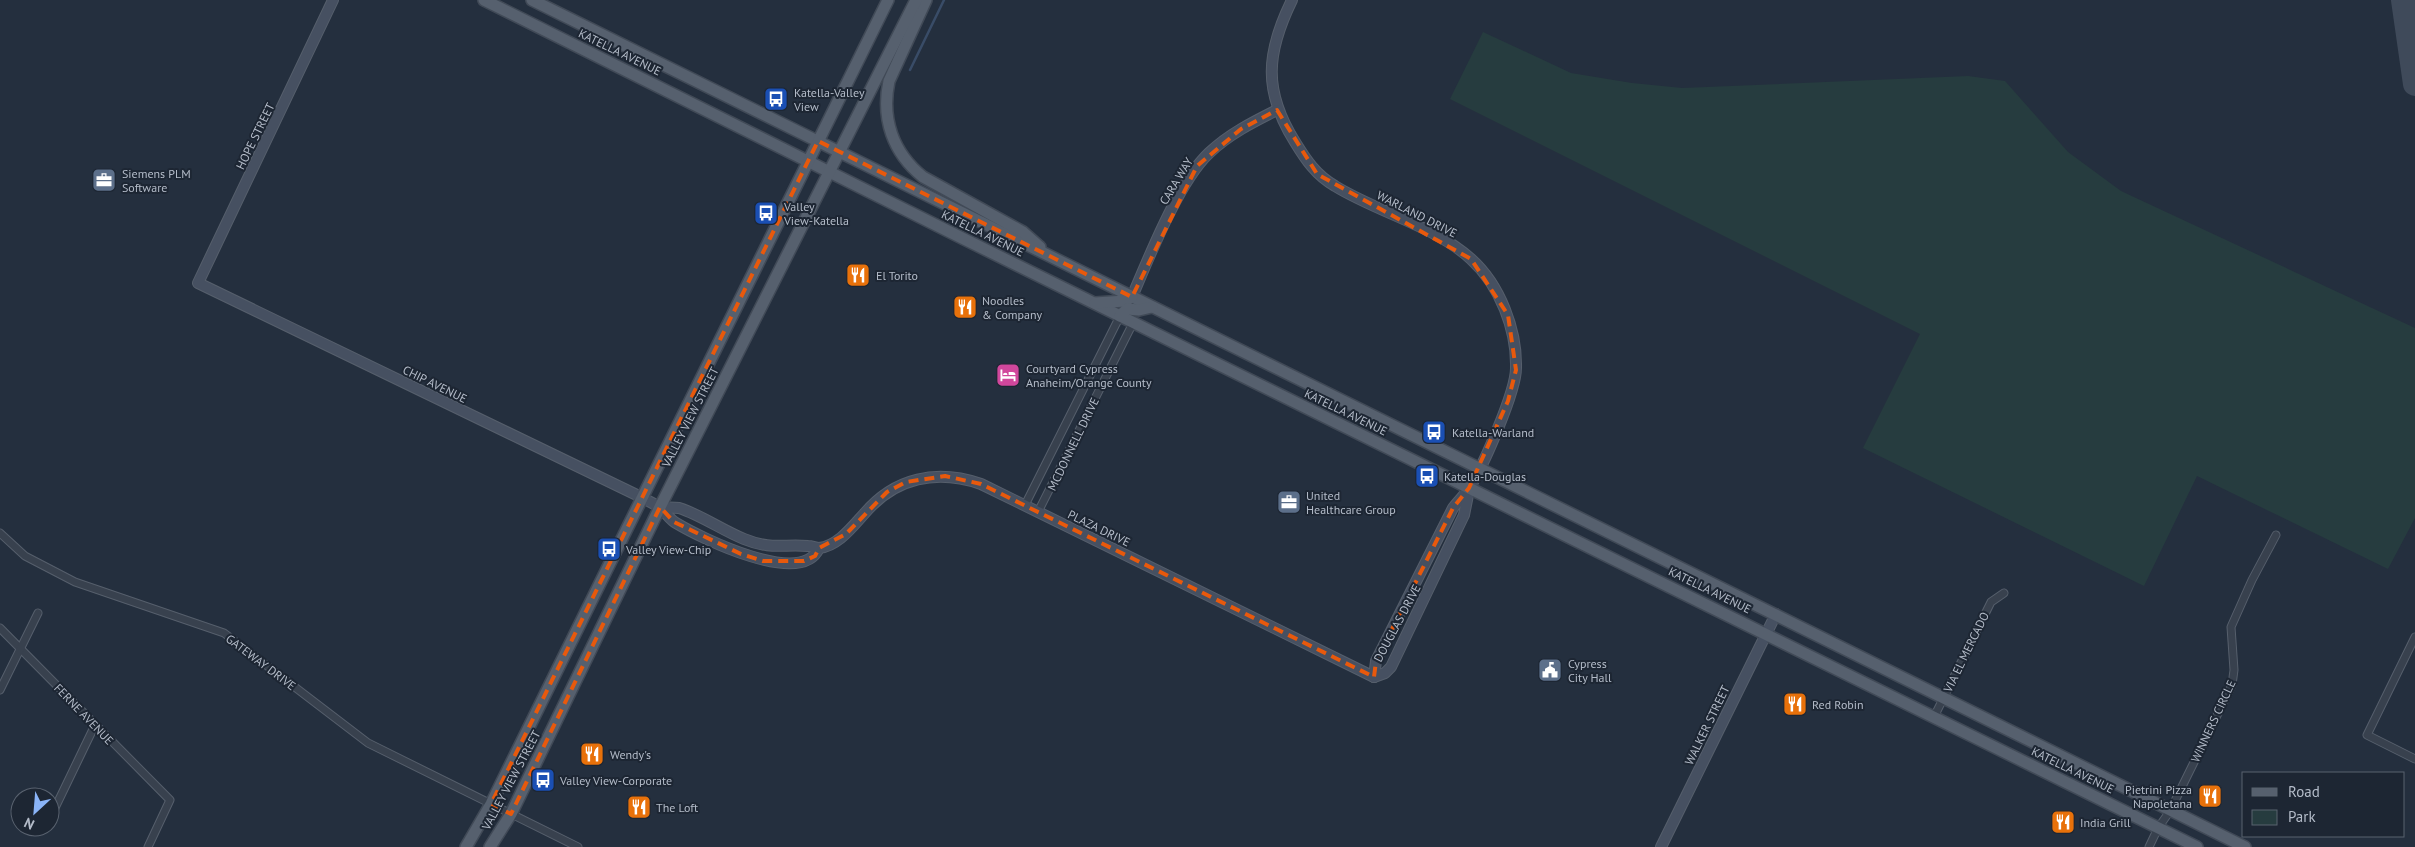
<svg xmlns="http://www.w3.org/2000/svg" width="2415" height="847" font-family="'PT Sans',sans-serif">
	<rect width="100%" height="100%" fill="#242f3e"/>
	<polygon fill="#263c3f" points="1483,32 1571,73 1632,83 1682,88 1968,76 2005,81 2068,152 2121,191 2415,328 2415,518 2388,569 2197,476 2144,586 1863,448 1920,334 1450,99"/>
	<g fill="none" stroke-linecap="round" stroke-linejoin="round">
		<polyline stroke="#394c67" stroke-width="2.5" points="910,70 944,0"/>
		<polyline stroke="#3f4a5a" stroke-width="24" points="2403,0 2415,84"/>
		<g stroke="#565f6c" stroke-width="9">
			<g id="street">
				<polyline points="1025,505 1120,316"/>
				<polyline points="1038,512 1133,323"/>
				<polyline points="0,533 25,556 75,582 224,633 368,743 578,847"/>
				<polyline points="0,628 170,800 148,847"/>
				<polyline points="2415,637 2367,735 2415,759"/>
				<polyline points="0,690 38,613"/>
				<polyline points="1934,717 1991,602 2004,593"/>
				<polyline points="54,810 95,725"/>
				<polyline points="2149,847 2158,828 2170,811 2232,685 2234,670 2231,627 2252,580 2276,535"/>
			</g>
		</g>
		<g stroke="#565f6c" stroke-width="12">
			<g id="secondary">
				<path d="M333,0L198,283L643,498C648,501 655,504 659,507C666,512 669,519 676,523C701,538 802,588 819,548"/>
				<path d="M1292,0C1266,53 1263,91 1295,142C1306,160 1316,175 1335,186C1377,212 1435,226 1471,259C1500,285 1517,330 1516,368C1516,392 1483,466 1470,487C1465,495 1458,501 1453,508L1376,661L1374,677"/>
				<path d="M1132,297C1149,257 1179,181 1209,153C1229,134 1253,122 1277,110"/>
				<path d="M660,507C666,508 673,507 679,508C701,515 722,530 744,539C771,550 782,544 808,546C812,546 816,548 819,548C838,546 852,527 864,514C895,477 937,469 981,484L1374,677"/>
				<polyline points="1374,677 1385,673 1391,667 1464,515 1469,490"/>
				<polyline points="1661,847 1776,614"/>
			</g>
		</g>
		<g stroke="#414a57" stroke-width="14">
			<g id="primary">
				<polyline points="484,0 962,238 2197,847"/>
				<polyline points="532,0 2245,847"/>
				<path d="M926,0L889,81C881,119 893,153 923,177L1023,232L1040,247"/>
				<polyline points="1095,303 1125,301 1132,297"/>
				<polyline points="1120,316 1127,309 1139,310 1152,307"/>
				<polyline points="466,847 491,804 888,0"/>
				<polyline points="490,847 511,814 660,507 916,0"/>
			</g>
		</g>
		<use href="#street" stroke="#38414e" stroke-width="7"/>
		<use href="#secondary" stroke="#465061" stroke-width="10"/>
		<use href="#primary" stroke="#56606e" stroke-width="11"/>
	</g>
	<path fill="none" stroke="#e8590c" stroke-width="4" stroke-dasharray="10 6" stroke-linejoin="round" d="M1277,110L1317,174L1471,259L1508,315L1516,370L1508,401L1469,488L1453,508L1376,661L1374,677L981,484L945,476L906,482L887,492L846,534L819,548L815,556L804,561H763L741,554L674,522L660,507L511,814L491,804L818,141L1132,297L1197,166L1241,129Z"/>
	<defs>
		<g id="bus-square" transform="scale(1.25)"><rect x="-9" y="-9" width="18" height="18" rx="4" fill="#1a4fb4" stroke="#1d2633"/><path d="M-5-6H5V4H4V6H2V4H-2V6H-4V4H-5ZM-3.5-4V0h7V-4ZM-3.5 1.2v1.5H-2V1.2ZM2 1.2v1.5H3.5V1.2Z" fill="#fff"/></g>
		<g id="office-square" transform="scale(1.25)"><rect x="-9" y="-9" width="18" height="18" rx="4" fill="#5c6f8a" stroke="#1d2633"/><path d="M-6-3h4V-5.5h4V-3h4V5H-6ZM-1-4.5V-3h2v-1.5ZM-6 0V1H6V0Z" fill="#fff"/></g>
		<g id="restaurant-square" transform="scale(1.25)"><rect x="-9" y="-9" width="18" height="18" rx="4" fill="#e8710a" stroke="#1d2633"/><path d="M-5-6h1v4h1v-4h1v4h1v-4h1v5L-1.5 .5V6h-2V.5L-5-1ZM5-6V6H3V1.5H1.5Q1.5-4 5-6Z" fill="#fff"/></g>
		<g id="hotel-square" transform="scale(1.25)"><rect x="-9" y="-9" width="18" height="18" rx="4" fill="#d1479c" stroke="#1d2633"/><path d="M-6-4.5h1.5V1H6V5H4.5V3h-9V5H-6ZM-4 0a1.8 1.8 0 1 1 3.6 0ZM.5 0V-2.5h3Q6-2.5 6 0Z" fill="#fff"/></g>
		<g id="civic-square" transform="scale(1.25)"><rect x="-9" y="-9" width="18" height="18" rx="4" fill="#5c6f8a" stroke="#1d2633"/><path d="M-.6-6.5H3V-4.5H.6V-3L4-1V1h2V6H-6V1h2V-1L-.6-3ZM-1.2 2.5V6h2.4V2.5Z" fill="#fff"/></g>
	</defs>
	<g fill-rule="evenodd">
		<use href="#bus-square" x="776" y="99"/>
		<use href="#office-square" x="104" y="180"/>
		<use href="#bus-square" x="766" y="213"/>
		<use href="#restaurant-square" x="858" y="275"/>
		<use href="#restaurant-square" x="965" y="307"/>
		<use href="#hotel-square" x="1008" y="375"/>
		<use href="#bus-square" x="1434" y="432"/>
		<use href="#bus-square" x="1427" y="476"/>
		<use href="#office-square" x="1289" y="502"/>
		<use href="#bus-square" x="609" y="549"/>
		<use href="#civic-square" x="1550" y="670"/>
		<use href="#restaurant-square" x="1795" y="704"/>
		<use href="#restaurant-square" x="592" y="754"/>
		<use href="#bus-square" x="543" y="780"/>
		<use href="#restaurant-square" x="2210" y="796"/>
		<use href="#restaurant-square" x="639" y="807"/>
		<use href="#restaurant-square" x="2063" y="822"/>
	</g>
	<g text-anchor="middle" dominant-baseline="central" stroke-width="4" stroke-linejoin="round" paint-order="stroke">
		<g font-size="12" fill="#b4bcc9" stroke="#1d2633">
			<text transform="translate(620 52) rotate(26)">KATELLA AVENUE</text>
			<text transform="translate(255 136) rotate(-64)">HOPE STREET</text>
			<text transform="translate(1176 181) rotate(-59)">CARA WAY</text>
			<text transform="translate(1417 214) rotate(27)">WARLAND DRIVE</text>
			<text transform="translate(983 233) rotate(26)">KATELLA AVENUE</text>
			<text transform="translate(435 384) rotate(26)">CHIP AVENUE</text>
			<text transform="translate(1346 412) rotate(26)">KATELLA AVENUE</text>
			<text transform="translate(690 417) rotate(-63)">VALLEY VIEW STREET</text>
			<text transform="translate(1073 444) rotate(-64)">MCDONNELL DRIVE</text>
			<text transform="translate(1099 528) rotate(26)">PLAZA DRIVE</text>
			<text transform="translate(1710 590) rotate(26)">KATELLA AVENUE</text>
			<text transform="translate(1397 623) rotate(-62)">DOUGLAS DRIVE</text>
			<text transform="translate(1966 652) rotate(-64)">VIA EL MERCADO</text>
			<text transform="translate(261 662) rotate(37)">GATEWAY DRIVE</text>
			<text transform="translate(84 714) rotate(46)">FERNE AVENUE</text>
			<text transform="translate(2213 721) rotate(-65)">WINNERS CIRCLE</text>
			<text transform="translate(1707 725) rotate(-64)">WALKER STREET</text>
			<text transform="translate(2073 770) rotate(26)">KATELLA AVENUE</text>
			<text transform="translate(511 780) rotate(-62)">VALLEY VIEW STREET</text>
		</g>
		<g font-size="12" fill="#b4bcc9" stroke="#1d2633" text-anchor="start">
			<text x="794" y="92">Katella-Valley<tspan x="794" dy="14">View</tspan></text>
			<text x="122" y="173">Siemens PLM<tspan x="122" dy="14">Software</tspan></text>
			<text x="784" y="206">Valley<tspan x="784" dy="14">View-Katella</tspan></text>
			<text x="876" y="275">El Torito</text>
			<text x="982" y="300">Noodles<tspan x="982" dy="14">&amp; Company</tspan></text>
			<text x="1026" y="368">Courtyard Cypress<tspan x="1026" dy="14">Anaheim/Orange County</tspan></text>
			<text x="1452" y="432">Katella-Warland</text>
			<text x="1444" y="476">Katella-Douglas</text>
			<text x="1306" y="495">United<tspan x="1306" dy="14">Healthcare Group</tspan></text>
			<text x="626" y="549">Valley View-Chip</text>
			<text x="1568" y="663">Cypress<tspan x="1568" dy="14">City Hall</tspan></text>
			<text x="1812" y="704">Red Robin</text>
			<text x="610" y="754">Wendy's</text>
			<text x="560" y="780">Valley View-Corporate</text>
			<text x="2192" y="789" text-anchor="end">Pietrini Pizza<tspan x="2192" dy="14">Napoletana</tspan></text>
			<text x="656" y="807">The Loft</text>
			<text x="2080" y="822">India Grill</text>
		</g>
	</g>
	<rect x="2242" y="772" width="162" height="65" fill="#1d2633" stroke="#59626f"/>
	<rect x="2252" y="788" width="25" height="8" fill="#56606e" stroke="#59626f"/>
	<text x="2288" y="797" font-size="15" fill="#b4bcc9">Road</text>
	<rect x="2252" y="810" width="25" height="15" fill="#263c3f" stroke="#59626f"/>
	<text x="2288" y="822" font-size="15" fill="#b4bcc9">Park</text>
	<g transform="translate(35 812) rotate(206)"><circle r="24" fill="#1d2633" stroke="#59626f"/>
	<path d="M0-4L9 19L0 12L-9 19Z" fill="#8ab4f8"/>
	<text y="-8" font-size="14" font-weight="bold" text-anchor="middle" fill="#b4bcc9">N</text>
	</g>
</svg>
